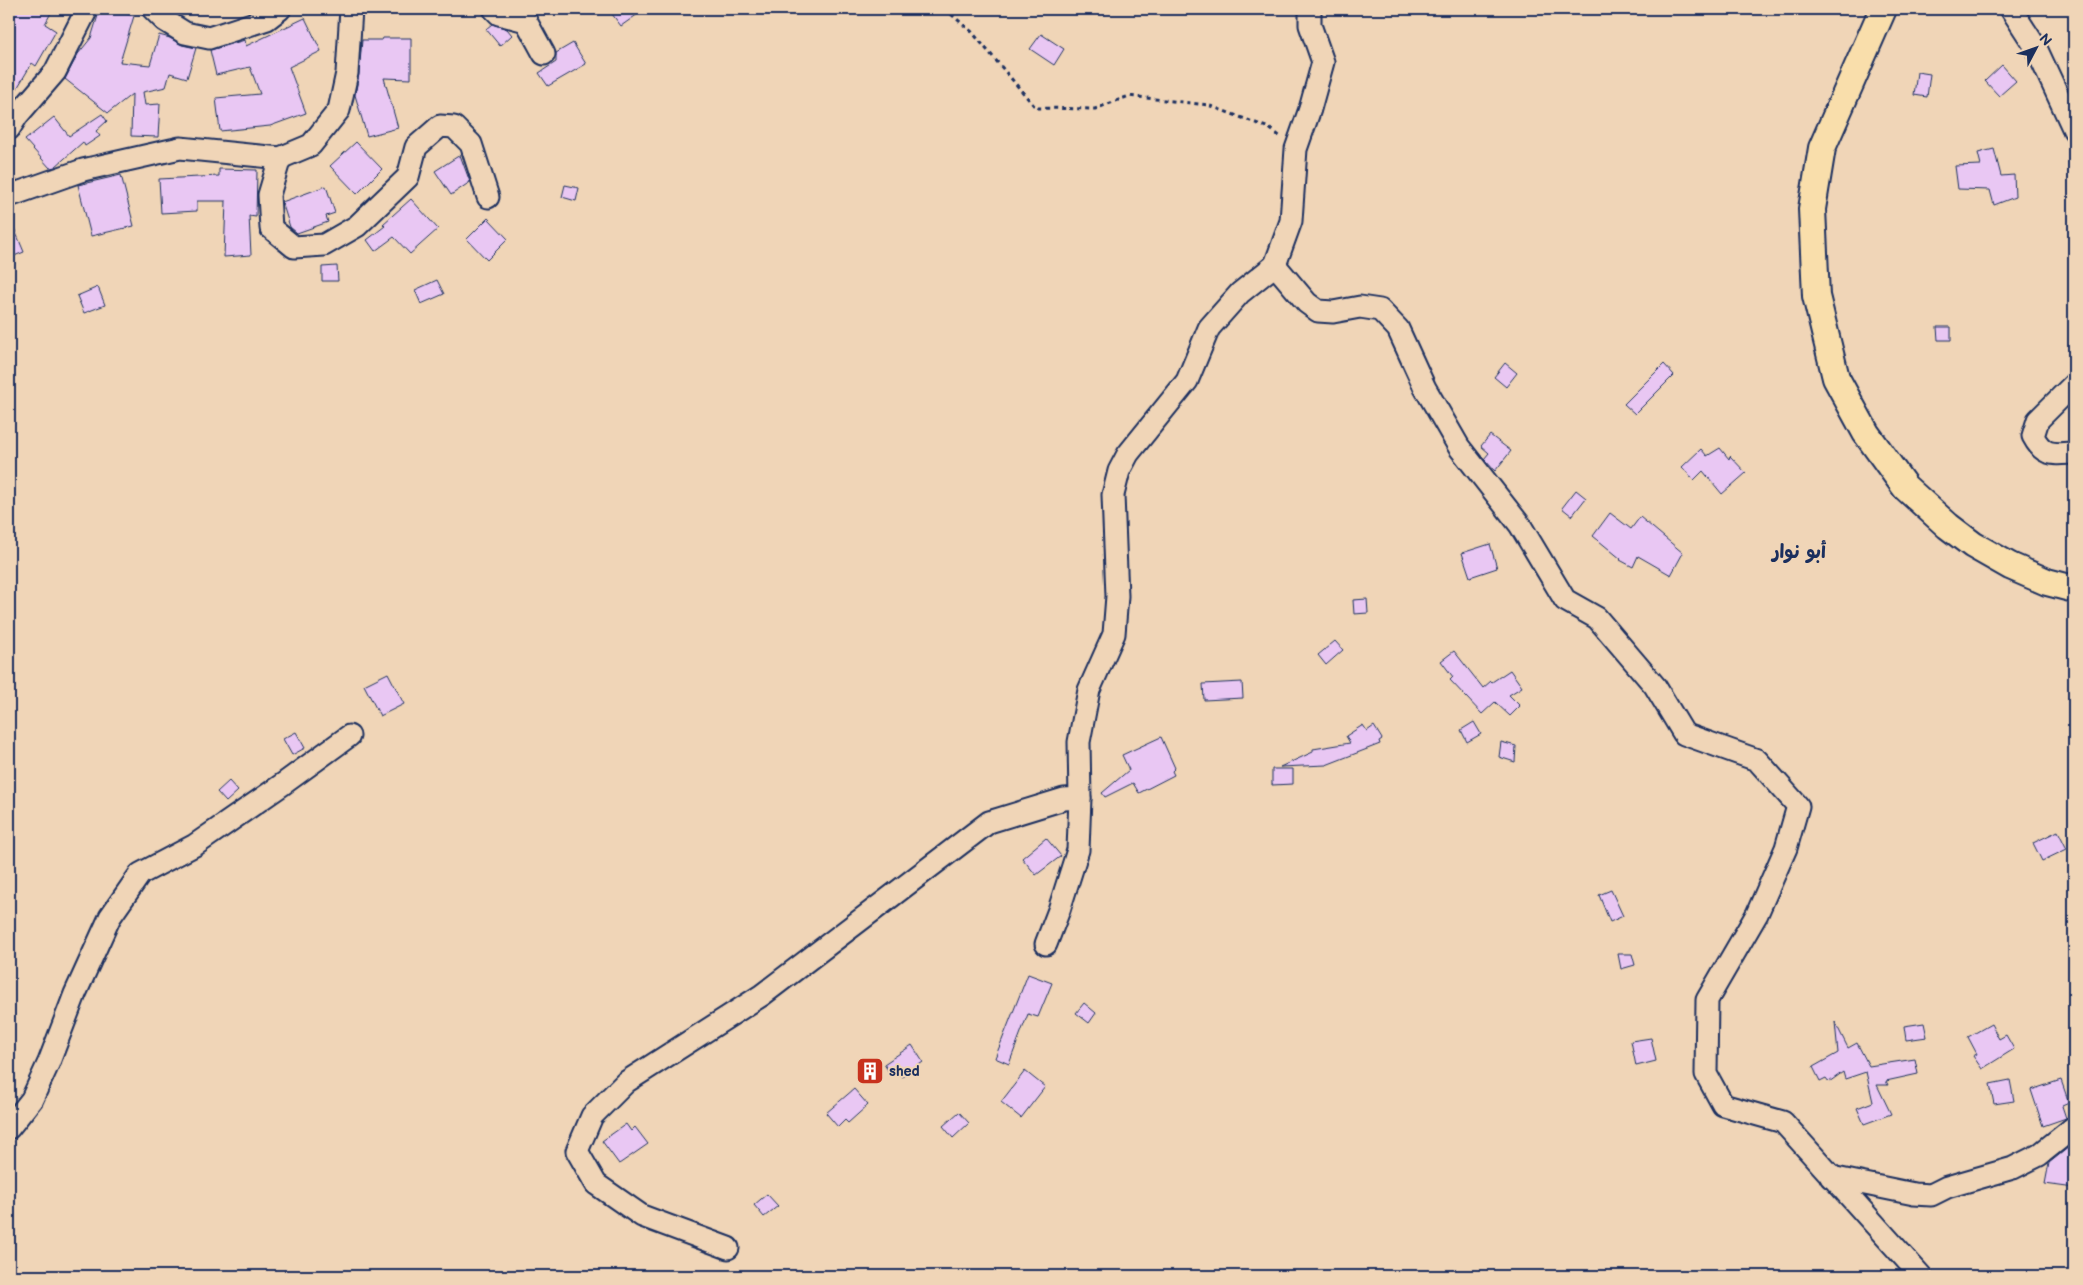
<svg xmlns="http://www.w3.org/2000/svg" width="2083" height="1285" font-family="'Balsamiq Sans','Playpen Sans Arabic',sans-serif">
	<rect width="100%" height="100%" fill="#f0d5b7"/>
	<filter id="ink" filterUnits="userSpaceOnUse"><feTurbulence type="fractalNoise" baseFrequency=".02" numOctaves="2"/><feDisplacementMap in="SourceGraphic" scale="10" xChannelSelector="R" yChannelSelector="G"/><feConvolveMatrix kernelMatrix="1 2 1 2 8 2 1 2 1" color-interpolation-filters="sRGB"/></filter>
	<g filter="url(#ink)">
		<g fill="#e9c7f3" stroke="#1b2f5e">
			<polygon points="9,9 53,9 45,24 56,31 36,66 32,63 9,102"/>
			<polygon points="100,9 111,9 134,16 120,62 150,65 159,35 170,38 182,45 196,48 187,78 170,73 166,87 143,92 145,105 160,104 158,137 131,136 132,94 108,113 65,79 78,54 91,38"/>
			<polygon points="620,9 645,9 621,26 612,14"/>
			<polygon points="305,18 321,51 289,67 306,113 270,126 220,131 216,98 260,94 250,67 216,75 210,50 245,40 246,46"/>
			<polygon points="492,24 507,29 512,35 500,46 486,29"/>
			<polygon points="1041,34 1064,49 1054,65 1030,49"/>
			<polygon points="383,38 411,38 411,79 384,78 398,128 367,136 355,95 359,74 362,40 382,40"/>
			<polygon points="573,43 586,64 548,86 539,73 556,62 556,53"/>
			<polygon points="2002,65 2016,81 1999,96 1985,81"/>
			<polygon points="1917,72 1930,74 1927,97 1914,95"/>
			<polygon points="102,114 107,121 96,131 100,136 85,146 83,142 55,167 50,168 25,140 54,117 69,136"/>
			<polygon points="356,142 382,169 357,194 330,166"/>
			<polygon points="1994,149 2001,176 2014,175 2015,197 1994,205 1990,190 1958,189 1955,166 1981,165 1978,153"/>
			<polygon points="460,155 470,182 451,195 435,171"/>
			<polygon points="219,169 257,170 256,217 249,216 251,255 224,257 226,201 197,201 197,211 161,213 159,179 219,176"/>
			<polygon points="121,175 134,226 91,236 78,185"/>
			<polygon points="565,185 579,188 576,201 562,197"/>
			<polygon points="326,186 335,213 326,216 328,222 297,233 290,227 282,202"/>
			<polygon points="411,199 438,229 410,254 394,237 375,251 367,240 385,226 383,224"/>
			<polygon points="9,216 24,252 9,258"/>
			<polygon points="488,218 508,239 487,260 467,239"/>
			<polygon points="337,266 338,281 322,281 322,267"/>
			<polygon points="437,280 444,294 421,304 415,290"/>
			<polygon points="98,287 105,305 84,313 77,296"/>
			<polygon points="1937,327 1951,327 1951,340 1938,340"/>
			<polygon points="1505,363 1517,373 1506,387 1494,377"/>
			<polygon points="1664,364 1674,375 1635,414 1624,404"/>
			<polygon points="1490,435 1511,451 1495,471 1484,459 1489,453 1481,446"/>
			<polygon points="1720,448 1729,459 1730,456 1746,473 1722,494 1703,471 1694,480 1682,467 1701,449 1707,456"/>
			<polygon points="1576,490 1586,498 1572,516 1562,508"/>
			<polygon points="1610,513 1631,529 1640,517 1683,553 1671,575 1638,556 1633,567 1620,560 1621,559 1593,536"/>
			<polygon points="1490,544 1497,568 1470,577 1462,553"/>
			<polygon points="1367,599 1368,613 1354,614 1353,600"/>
			<polygon points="1335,641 1343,650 1326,665 1318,655"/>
			<polygon points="1454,651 1483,688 1491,681 1492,682 1510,670 1522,687 1509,695 1520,706 1510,716 1495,702 1482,714 1450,680 1453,677 1441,661"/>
			<polygon points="388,673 404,704 380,716 364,685"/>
			<polygon points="1242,682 1243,698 1204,700 1203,684"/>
			<polygon points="1474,722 1481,734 1467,742 1461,730"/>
			<polygon points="1363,725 1367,731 1374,726 1382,739 1379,741 1380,744 1326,765 1280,767 1313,752 1313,749 1350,743 1346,736"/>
			<polygon points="296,732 305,748 292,755 283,739"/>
			<polygon points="1161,737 1175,768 1172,771 1174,775 1139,793 1133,783 1105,797 1102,793 1129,770 1122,755"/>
			<polygon points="1501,742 1516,746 1515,762 1499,757"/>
			<polygon points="1272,769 1293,769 1293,784 1272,785"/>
			<polygon points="229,781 238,791 226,802 217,792"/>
			<polygon points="2058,831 2067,849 2042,861 2033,843"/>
			<polygon points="1046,838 1061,856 1036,875 1022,858"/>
			<polygon points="1611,890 1623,916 1610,922 1599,895"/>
			<polygon points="1618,954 1632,954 1635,965 1621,969"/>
			<polygon points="1028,974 1052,983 1038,1017 1028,1014 1009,1064 995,1058"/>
			<polygon points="1084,1003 1096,1013 1089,1023 1076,1013"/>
			<polygon points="1835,1022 1848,1048 1857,1043 1869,1066 1915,1059 1918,1074 1886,1081 1888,1085 1877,1085 1891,1114 1864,1124 1857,1108 1873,1102 1866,1072 1845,1079 1843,1072 1829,1082 1826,1078 1820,1081 1813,1067 1838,1053"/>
			<polygon points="1924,1023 1927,1037 1906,1040 1904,1026"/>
			<polygon points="1991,1024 1999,1039 2006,1035 2014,1049 1982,1069 1973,1056 1977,1054 1968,1037"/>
			<polygon points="1651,1038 1656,1061 1636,1066 1631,1041"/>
			<polygon points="912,1045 923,1062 902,1077 897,1071 891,1075 884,1064"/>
			<polygon points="1025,1071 1045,1087 1021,1118 1001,1102"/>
			<polygon points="2010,1080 2014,1101 1994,1104 1990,1084"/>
			<polygon points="2061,1080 2069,1103 2062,1106 2066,1118 2043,1126 2031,1090"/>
			<polygon points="854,1089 868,1105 848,1123 845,1120 838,1127 826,1113"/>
			<polygon points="959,1112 969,1123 953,1138 943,1126"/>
			<polygon points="626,1124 631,1131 635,1127 648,1144 619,1164 602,1141"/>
			<polygon points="2074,1143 2074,1188 2045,1184 2049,1163"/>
			<polygon points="767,1194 778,1206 764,1217 754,1205"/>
		</g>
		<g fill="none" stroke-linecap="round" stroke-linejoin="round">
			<g stroke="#1b2f5e" stroke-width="25">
				<g id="minor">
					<polyline points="153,9 164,20 185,33 209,38 267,19 280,9"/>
					<polyline points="494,9 499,14 526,21 544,54"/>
					<polyline points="1310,9 1310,25 1323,62 1310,109 1296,149 1291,221 1275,265 1307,303 1318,311 1333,312 1360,307 1380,310 1398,329 1425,388 1459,447 1520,525 1565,600 1597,618 1655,686 1684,734 1757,760 1798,806 1786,848 1757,914 1707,1000 1706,1074 1723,1105 1783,1122 1921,1276"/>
					<polyline points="2011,9 2035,46 2074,130"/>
					<polyline points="9,129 17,116 55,72 87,9"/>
					<polyline points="280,158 269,195 271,228 294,247 324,245 357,226 408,177 416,147 440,126 454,127 471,144 488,197"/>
					<polyline points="9,196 83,170 180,148 280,158 311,145 339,110 347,73 351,9"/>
					<path d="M2074,384L2038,420L2033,436C2044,457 2053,454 2074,453"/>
					<polyline points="1046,944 1059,910 1078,850 1080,798"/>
					<polyline points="9,1128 32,1099 49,1062 75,994 110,917 140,874 195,845 283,784 349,736"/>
					<polyline points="1831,1177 1914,1194 1931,1195 1947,1187 2013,1168 2039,1155 2074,1127"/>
					<polyline points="728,1248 642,1216 596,1184 577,1151 592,1116 626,1082 762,995 989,822 1064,799 1080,798 1079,742 1089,690 1114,634 1117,596 1113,495 1119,471 1128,454 1187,381 1209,328 1240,293 1275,265"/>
				</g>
			</g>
			<g stroke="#1b2f5e" stroke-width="30">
				<polyline id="major" points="1883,9 1822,148 1812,209 1816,296 1836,378 1866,433 1905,487 1948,526 1973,545 2010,566 2047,582 2074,589"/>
			</g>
			<polyline stroke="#1b2f5e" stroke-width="3" stroke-dasharray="4 4" stroke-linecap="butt" points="945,9 972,32 1036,108 1095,109 1129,96 1208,105 1269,128 1282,138"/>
			<use href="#minor" stroke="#f0d5b7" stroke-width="21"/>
			<use href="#major" stroke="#f9deab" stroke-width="26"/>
		</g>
	</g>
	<defs>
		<g id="building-square" transform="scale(1.4375)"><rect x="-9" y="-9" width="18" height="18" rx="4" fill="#c8321e" stroke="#f0d5b7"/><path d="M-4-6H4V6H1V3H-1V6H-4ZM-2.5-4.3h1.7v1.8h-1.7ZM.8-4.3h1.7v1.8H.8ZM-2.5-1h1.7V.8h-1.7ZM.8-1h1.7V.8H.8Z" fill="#fff"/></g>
	</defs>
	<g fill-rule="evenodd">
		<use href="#building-square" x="870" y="1071"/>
	</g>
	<g text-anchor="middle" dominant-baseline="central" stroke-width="4" stroke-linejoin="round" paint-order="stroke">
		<g font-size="14" font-weight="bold" fill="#1b2f5e" stroke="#f0d5b7" text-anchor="start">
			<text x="889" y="1071">shed</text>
		</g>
		<g font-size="19" font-weight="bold" fill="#1b2f5e" stroke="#f0d5b7">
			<text x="1799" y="552">أبو نوار</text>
		</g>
	</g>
	<rect width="2083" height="1285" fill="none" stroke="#f0d5b7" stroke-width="30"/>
	<rect x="15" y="15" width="2053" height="1255" fill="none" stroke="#1b2f5e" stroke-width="2" filter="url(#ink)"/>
	<g transform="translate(2036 48) rotate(49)" stroke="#f0d5b7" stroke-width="4" paint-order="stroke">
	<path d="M0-4L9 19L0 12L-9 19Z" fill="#1b2f5e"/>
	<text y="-8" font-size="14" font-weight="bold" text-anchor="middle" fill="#1b2f5e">N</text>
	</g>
</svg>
